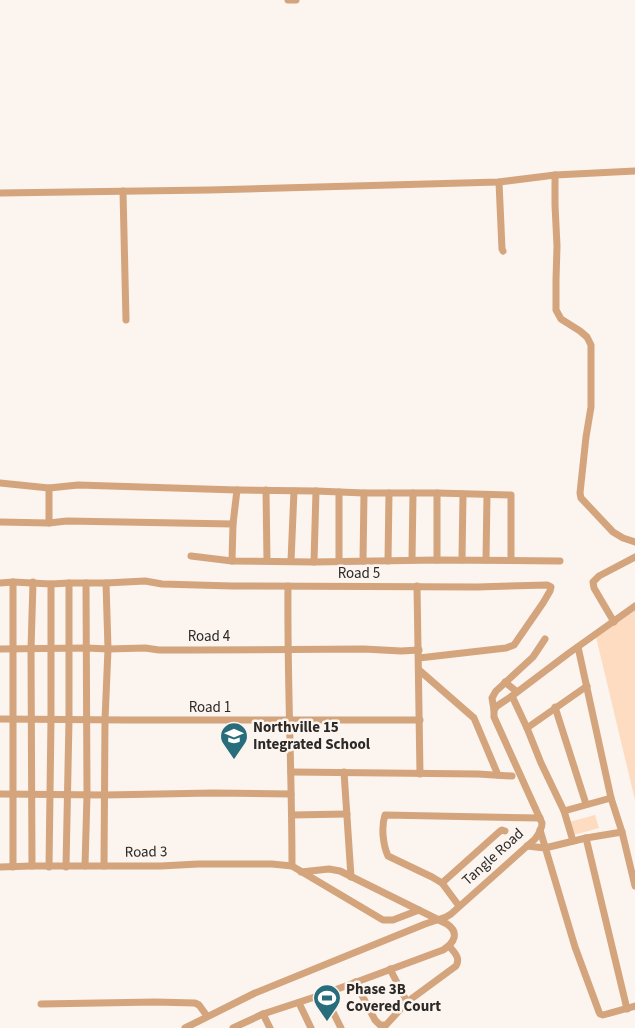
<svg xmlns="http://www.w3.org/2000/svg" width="635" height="1028" font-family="'Source Sans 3',sans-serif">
	<rect width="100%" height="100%" fill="#fbf4ef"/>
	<g fill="#fddcc1">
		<polygon points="635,609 635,800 596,637"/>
		<polygon points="595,815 599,828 573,835 569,822"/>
	</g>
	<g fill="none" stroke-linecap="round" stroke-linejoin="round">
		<g stroke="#d4a47d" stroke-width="7">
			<polyline points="288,0 296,0"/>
			<polyline points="555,175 555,205 557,246 556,280 556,310 561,319 580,331 587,337 591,345 591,407 586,437 580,493 581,498 613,532 623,538 635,542"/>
			<polyline points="499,182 502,249 503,251"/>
			<polyline points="123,191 126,320"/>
			<polyline points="0,193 209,190 499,182 555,175 635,171"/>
			<polyline points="0,483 49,488 78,485 237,490 316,491 364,493 437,493 511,495 511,560"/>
			<polyline points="266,490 267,561"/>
			<polyline points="437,493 437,560"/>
			<polyline points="0,522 49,523 67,521 233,524"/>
			<polyline points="49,523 49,488"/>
			<polyline points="191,556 232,561 314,562 437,560 560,561"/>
			<polyline points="412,560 413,493"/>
			<polyline points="462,560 463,494"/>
			<polyline points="486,560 487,495"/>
			<polyline points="232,561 233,524 237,490"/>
			<polyline points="291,561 294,491"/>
			<polyline points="363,561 364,493"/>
			<polyline points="388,561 389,493"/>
			<polyline points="314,562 316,491"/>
			<polyline points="339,562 339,492"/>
			<polyline points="13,582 13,867"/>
			<polyline points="0,583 13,582 51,584 69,583 106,583 145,581 162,584 232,586 477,587 547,585 551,587 550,591 543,603 514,645 506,648 419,658"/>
			<path d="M288,586C287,680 292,773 292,866"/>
			<polyline points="417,586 420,774"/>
			<polyline points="614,622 594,588 593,582 599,576 635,557"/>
			<polyline points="578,647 611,798 622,832 635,886"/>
			<polyline points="0,649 87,648 108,649 145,648 159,650 194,650 364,649 401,651 419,650"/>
			<polyline points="419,670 474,718 498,775"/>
			<polyline points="505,682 517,692"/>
			<polyline points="512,696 527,728"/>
			<polyline points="555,707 586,804"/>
			<polyline points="494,710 492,698 496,691 533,657 545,639"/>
			<polyline points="0,719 127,720 420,720"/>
			<polyline points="291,772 478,774 512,776"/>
			<polyline points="344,772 351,877"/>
			<polyline points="0,794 105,795 213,793 291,794"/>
			<polyline points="564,811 611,798"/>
			<polyline points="292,815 347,814"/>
			<polyline points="540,830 575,947 599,1012 600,1014 603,1015 635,1006"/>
			<polyline points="586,838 627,1009"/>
			<polyline points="573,841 564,811 541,763 527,728 587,686"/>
			<polyline points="527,846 545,848 586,838 622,832"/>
			<polyline points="32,866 31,649 33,582"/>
			<polyline points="85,866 87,795 86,583"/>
			<polyline points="104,866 105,720 108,649 106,583"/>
			<polyline points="0,867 32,866 161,866 198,864 272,864 292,866 383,920 393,920 419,910"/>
			<polyline points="49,867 51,719 51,584"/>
			<polyline points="66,867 69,720 69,583"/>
			<polyline points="442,883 499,832 502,830 505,831"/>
			<path d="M459,906L442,883L432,877L388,856C383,845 381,827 385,815L540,818"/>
			<polyline points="390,969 407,1002"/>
			<path d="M355,982L375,1020L380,1025H386L407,1002L456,966C461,958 454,952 449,946"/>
			<polyline points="324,994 341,1028"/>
			<polyline points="299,1003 311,1028"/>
			<polyline points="41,1004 155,1002 195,1003 199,1005 207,1016"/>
			<polyline points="263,1014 270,1028"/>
			<path d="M185,1028L255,993L425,924L446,917L451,914L535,839C539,834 542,829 542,823L494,717V710L497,706L512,696L569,653L635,606"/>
			<path d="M233,1028L263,1014L324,994L443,950C454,943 460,933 447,924L340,871L329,869L301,872"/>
		</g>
	</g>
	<defs>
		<g id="school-pin" transform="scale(1.4375)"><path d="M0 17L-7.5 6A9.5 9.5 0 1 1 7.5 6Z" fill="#276d7b" stroke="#fbf4ef"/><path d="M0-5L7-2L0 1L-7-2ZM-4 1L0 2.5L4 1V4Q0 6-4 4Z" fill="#fff"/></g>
		<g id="stadium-pin" transform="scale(1.4375)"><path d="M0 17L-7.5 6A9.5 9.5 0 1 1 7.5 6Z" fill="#276d7b" stroke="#fbf4ef"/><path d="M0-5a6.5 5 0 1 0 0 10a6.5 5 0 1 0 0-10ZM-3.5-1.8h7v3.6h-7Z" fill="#fff"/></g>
	</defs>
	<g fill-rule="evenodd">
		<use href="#school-pin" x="234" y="736"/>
		<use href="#stadium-pin" x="327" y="998"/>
	</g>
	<g text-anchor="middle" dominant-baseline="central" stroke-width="5" stroke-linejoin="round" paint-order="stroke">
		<g font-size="15" fill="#2c2927" stroke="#fbf4ef">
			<text x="359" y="573">Road 5</text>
			<text x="209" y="636">Road 4</text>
			<text x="210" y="707">Road 1</text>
			<text transform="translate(146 852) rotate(-1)">Road 3</text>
			<text transform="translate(493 857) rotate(-42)">Tangle Road</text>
		</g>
		<g font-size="15" font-weight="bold" fill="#2c2927" stroke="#fbf4ef" text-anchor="start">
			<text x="253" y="727">Northville 15<tspan x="253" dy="17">Integrated School</tspan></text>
			<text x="346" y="989">Phase 3B<tspan x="346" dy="17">Covered Court</tspan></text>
		</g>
	</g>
</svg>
